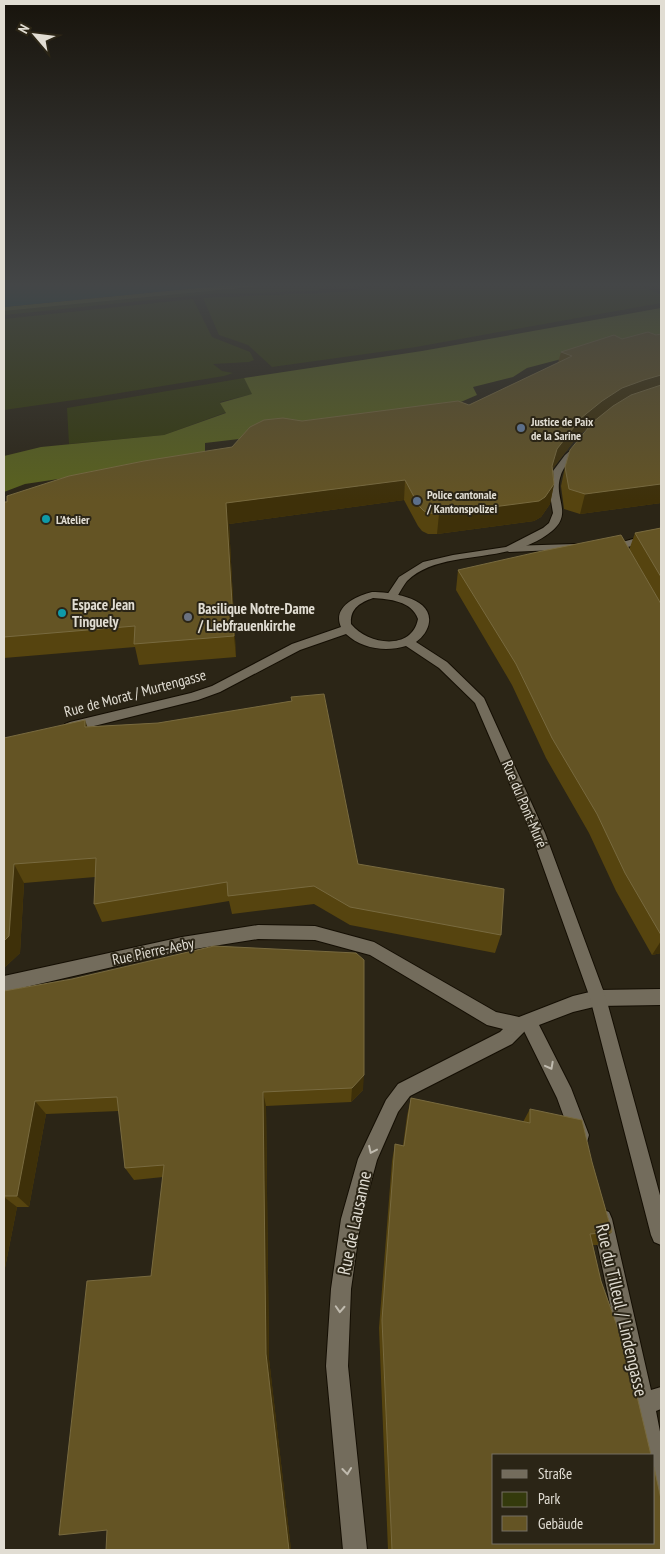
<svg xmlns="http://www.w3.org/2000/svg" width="665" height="1554" font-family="'PT Sans Narrow',sans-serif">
	<rect width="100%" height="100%" fill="#2b2516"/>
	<g fill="#343a0c">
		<polygon points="293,283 384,283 342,289 327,285 327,288 311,291 209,294 4,315 4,311"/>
		<polygon points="405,283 652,283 644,287 661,295 661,303 416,347 272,367 248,345 219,335 203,298 344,292 391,285 397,290 402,289 396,284"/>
		<polygon points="193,299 212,337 250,352 254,360 249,362 213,364 222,371 233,373 224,376 95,397 4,410 4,319"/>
		<polygon points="244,378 253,394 220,402 227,412 164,435 69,444 67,408"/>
	</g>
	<g fill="#5a621e">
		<polygon points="248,283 293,283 4,311 4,307"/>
		<polygon points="661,308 661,339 607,347 527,368 513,377 473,387 477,395 426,417 205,443 205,457 25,484 4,492 4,456 41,447 164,435 226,413 220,403 252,394 244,378 422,351"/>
	</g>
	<polygon fill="#0f464a" points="4,283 248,283 4,307"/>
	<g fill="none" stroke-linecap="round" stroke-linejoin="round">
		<g stroke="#140e03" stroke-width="2">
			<g id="pedestrian">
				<path d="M661,531V537C648,541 613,555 602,545L607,542L626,541Z"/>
				<polygon points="575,544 579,545 580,547 579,549 509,552 504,549 509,546"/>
				<polygon points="519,1017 525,1019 528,1025 525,1031 512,1044 410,1096 398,1112 377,1160 361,1219 351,1289 348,1366 367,1550 343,1550 326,1366 331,1289 341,1219 358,1159 386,1100 398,1084 500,1032 513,1019"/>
			</g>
		</g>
		<g stroke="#140e03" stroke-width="2">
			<g id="minor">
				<path d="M580,442L585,445C576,456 563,464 560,478C554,499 573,513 552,531C509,567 442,547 407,581C403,586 400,592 397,597H389L387,595L399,577L423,562L453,555L506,547L543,528L549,523L553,513L549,489L553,471L565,455Z"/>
				<polygon points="258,925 315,926 374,942 496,1012 519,1017 573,996 598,990 661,989 661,1005 598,1006 573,1012 539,1025 571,1088 589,1135 587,1142 580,1144 573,1142 557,1098 524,1031 519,1033 487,1025 370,955 315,940 258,939 182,951 4,992 4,976 182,937"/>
				<polygon points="602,1209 609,1212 612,1219 651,1390 661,1387 661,1409 656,1411 661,1437 661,1502 654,1499 654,1455 642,1455 592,1219 595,1212"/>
			</g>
		</g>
		<g stroke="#140e03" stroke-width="2">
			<path id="secondary" d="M372,592C389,592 432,597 429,622C428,630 423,637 416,642L447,662L484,698L545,833L606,998L661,1199V1245L654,1242L651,1235L590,998L531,833L475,703L439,668L406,646C386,652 362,649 346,634L300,650L220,692L198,700L70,732L65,730L63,727L65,724L70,722L191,693L212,686L292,644L341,627C332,607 356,596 372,592ZM373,598C389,599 412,601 418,619C412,651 368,645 351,624C350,609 359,603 373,598Z"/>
		</g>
		<use href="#pedestrian" fill="#736c5c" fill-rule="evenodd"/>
		<use href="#minor" fill="#736c5c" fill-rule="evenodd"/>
		<use href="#secondary" fill="#736c5c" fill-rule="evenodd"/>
	</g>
	<g fill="#56440f">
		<polygon points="661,334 661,503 580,514 564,509 561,486 565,467 590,426 577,437 553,468 554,484 550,504 541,517 534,521 437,534 428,534 422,531 418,526 404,500 229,524 236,657 139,665 135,647 4,658 4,502 232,447 302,421 469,405 558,363 561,352 622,339 656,335"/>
		<polygon points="661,528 661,953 652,955 616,891 589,833 546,758 512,685 456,590 458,570 629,550 635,533"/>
		<polygon points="291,697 358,864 501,935 495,953 350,925 314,904 232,914 229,901 102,922 94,904 95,877 24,883 20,953 4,968 4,738 88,727 158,723 292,701"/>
		<polygon points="4,991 363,1090 351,1102 266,1106 269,1359 291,1550 106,1550 151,1276 163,1177 134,1180 125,1168 119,1111 46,1114 29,1207 17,1207 4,1273"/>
		<polygon points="411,1098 523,1122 530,1109 592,1162 612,1232 597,1245 593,1245 661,1550 388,1550 379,1328 392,1161 395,1144 403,1146 407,1116"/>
	</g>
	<g fill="#3e3009">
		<polygon points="661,375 661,393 597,420 577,437 553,468 547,486 552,466 557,449 581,418 602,401 622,388 644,380"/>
		<polygon points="405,480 404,500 229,524 236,657 234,636 226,503"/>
		<polygon points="554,484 550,504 541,517 534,521 437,534 439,514"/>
		<polygon points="661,484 661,503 580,514 585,494"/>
		<polygon points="85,720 92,740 85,727"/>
		<polygon points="14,864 24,883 20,953 4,968 4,941"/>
		<polygon points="661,941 661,953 652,955"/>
		<polygon points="364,1075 363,1090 351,1102 352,1088"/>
		<polygon points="263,1092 266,1106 269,1359 291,1550 289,1550 266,1354"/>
		<polygon points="35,1101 46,1114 29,1207 17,1196"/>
		<polygon points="4,1197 17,1207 4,1273"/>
	</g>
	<g fill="#645424" stroke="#786a3f">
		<polygon points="648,332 656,335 661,334 661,375 644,380 622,388 602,401 581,418 557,449 552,466 554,484 545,497 539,501 439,514 430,513 424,511 419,506 405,480 226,503 234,636 134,644 135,626 4,637 4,502 7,502 7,496 69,476 144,461 232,447 250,427 264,420 283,418 302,421 458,401 469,405 572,356 561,352 614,335 622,339"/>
		<polygon points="661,385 661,484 585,494 569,489 565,467 570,450 593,422 613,406 631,395"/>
		<polygon points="661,528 661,577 635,533"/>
		<polygon points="621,535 661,604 661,935 625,873 597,814 552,738 516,664 458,570 542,551"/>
		<polygon points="324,694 358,864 504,889 501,935 350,907 314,886 228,896 227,882 94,904 96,858 14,864 9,936 4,941 4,738 85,720 85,727 158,723 292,701 291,697"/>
		<polygon points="214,946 356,953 364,960 364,1075 352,1088 263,1092 266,1354 289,1550 106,1550 107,1530 59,1535 87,1281 151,1276 164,1165 125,1168 117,1097 35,1101 17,1196 4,1196 4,991 72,979"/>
		<polygon points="411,1098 530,1123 530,1109 582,1120 592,1162 612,1232 590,1234 601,1281 627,1354 651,1455 494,1455 494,1543 654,1543 654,1467 661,1499 661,1550 392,1550 382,1320 395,1144 404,1146"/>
	</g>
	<defs><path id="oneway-chevron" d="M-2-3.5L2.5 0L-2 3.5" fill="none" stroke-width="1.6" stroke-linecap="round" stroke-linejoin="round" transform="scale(1.25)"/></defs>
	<g stroke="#c0bbaf">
		<use href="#oneway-chevron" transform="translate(550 1066) rotate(62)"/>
		<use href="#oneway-chevron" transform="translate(372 1150) rotate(115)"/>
		<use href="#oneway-chevron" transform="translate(340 1309) rotate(93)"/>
		<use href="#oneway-chevron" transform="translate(347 1471) rotate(84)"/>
	</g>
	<linearGradient id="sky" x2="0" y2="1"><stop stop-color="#18140c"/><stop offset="0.57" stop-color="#444647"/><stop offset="1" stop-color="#444647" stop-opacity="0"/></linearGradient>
	<rect width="665" height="500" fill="url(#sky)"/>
	<g fill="#5c6f8a" stroke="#2b2516" stroke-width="2">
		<circle cx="521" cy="428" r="5"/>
		<circle cx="417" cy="501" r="5"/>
	</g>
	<g fill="#0f9aa8" stroke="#2b2516" stroke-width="2">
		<circle cx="46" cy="519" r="5"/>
		<circle cx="62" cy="613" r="5"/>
	</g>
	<circle fill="#6b7280" stroke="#2b2516" stroke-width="2" cx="188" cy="617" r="5"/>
	<g text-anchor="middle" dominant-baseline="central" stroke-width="4" stroke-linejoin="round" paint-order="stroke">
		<g font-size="12" font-weight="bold" fill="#e1ddd3" stroke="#2b2516" text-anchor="start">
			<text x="531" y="421">Justice de Paix<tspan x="531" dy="14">de la Sarine</tspan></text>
			<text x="427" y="494">Police cantonale<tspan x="427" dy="14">/ Kantonspolizei</tspan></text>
			<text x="56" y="519">L'Atelier</text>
		</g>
		<g font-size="15" font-weight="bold" fill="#e1ddd3" stroke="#2b2516" text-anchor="start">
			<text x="72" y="604">Espace Jean<tspan x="72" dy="17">Tinguely</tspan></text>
			<text x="198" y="608">Basilique Notre-Dame<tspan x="198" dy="17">/ Liebfrauenkirche</tspan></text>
		</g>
		<g font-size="15" fill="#e1ddd3" stroke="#2b2516">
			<text transform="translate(135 693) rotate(-15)">Rue de Morat / Murtengasse</text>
			<text transform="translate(525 804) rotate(67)">Rue du Pont-Muré</text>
			<text transform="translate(153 951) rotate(-12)">Rue Pierre-Aeby</text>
		</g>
		<g font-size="18" fill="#e1ddd3" stroke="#2b2516">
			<text transform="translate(354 1223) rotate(-78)">Rue de Lausanne</text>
			<text transform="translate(622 1310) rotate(77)">Rue du Tilleul / Lindengasse</text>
		</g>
	</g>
	<rect width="665" height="1554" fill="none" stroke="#e1ddd3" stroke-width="10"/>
	<rect x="492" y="1454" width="162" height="90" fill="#2b2516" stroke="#746f62"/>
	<rect x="502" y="1470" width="25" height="8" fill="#736c5c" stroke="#746f62"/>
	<text x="538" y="1479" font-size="15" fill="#e1ddd3">Straße</text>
	<rect x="502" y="1492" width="25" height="15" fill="#343a0c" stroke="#746f62"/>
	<text x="538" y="1504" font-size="15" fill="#e1ddd3">Park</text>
	<rect x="502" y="1516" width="25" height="15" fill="#645424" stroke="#746f62"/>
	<text x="538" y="1529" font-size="15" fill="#e1ddd3">Gebäude</text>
	<g transform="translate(35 35) rotate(298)" stroke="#2b2516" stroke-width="4" paint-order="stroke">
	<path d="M0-4L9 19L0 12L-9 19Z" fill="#e1ddd3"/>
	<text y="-8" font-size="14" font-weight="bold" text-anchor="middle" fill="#e1ddd3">N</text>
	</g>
</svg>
